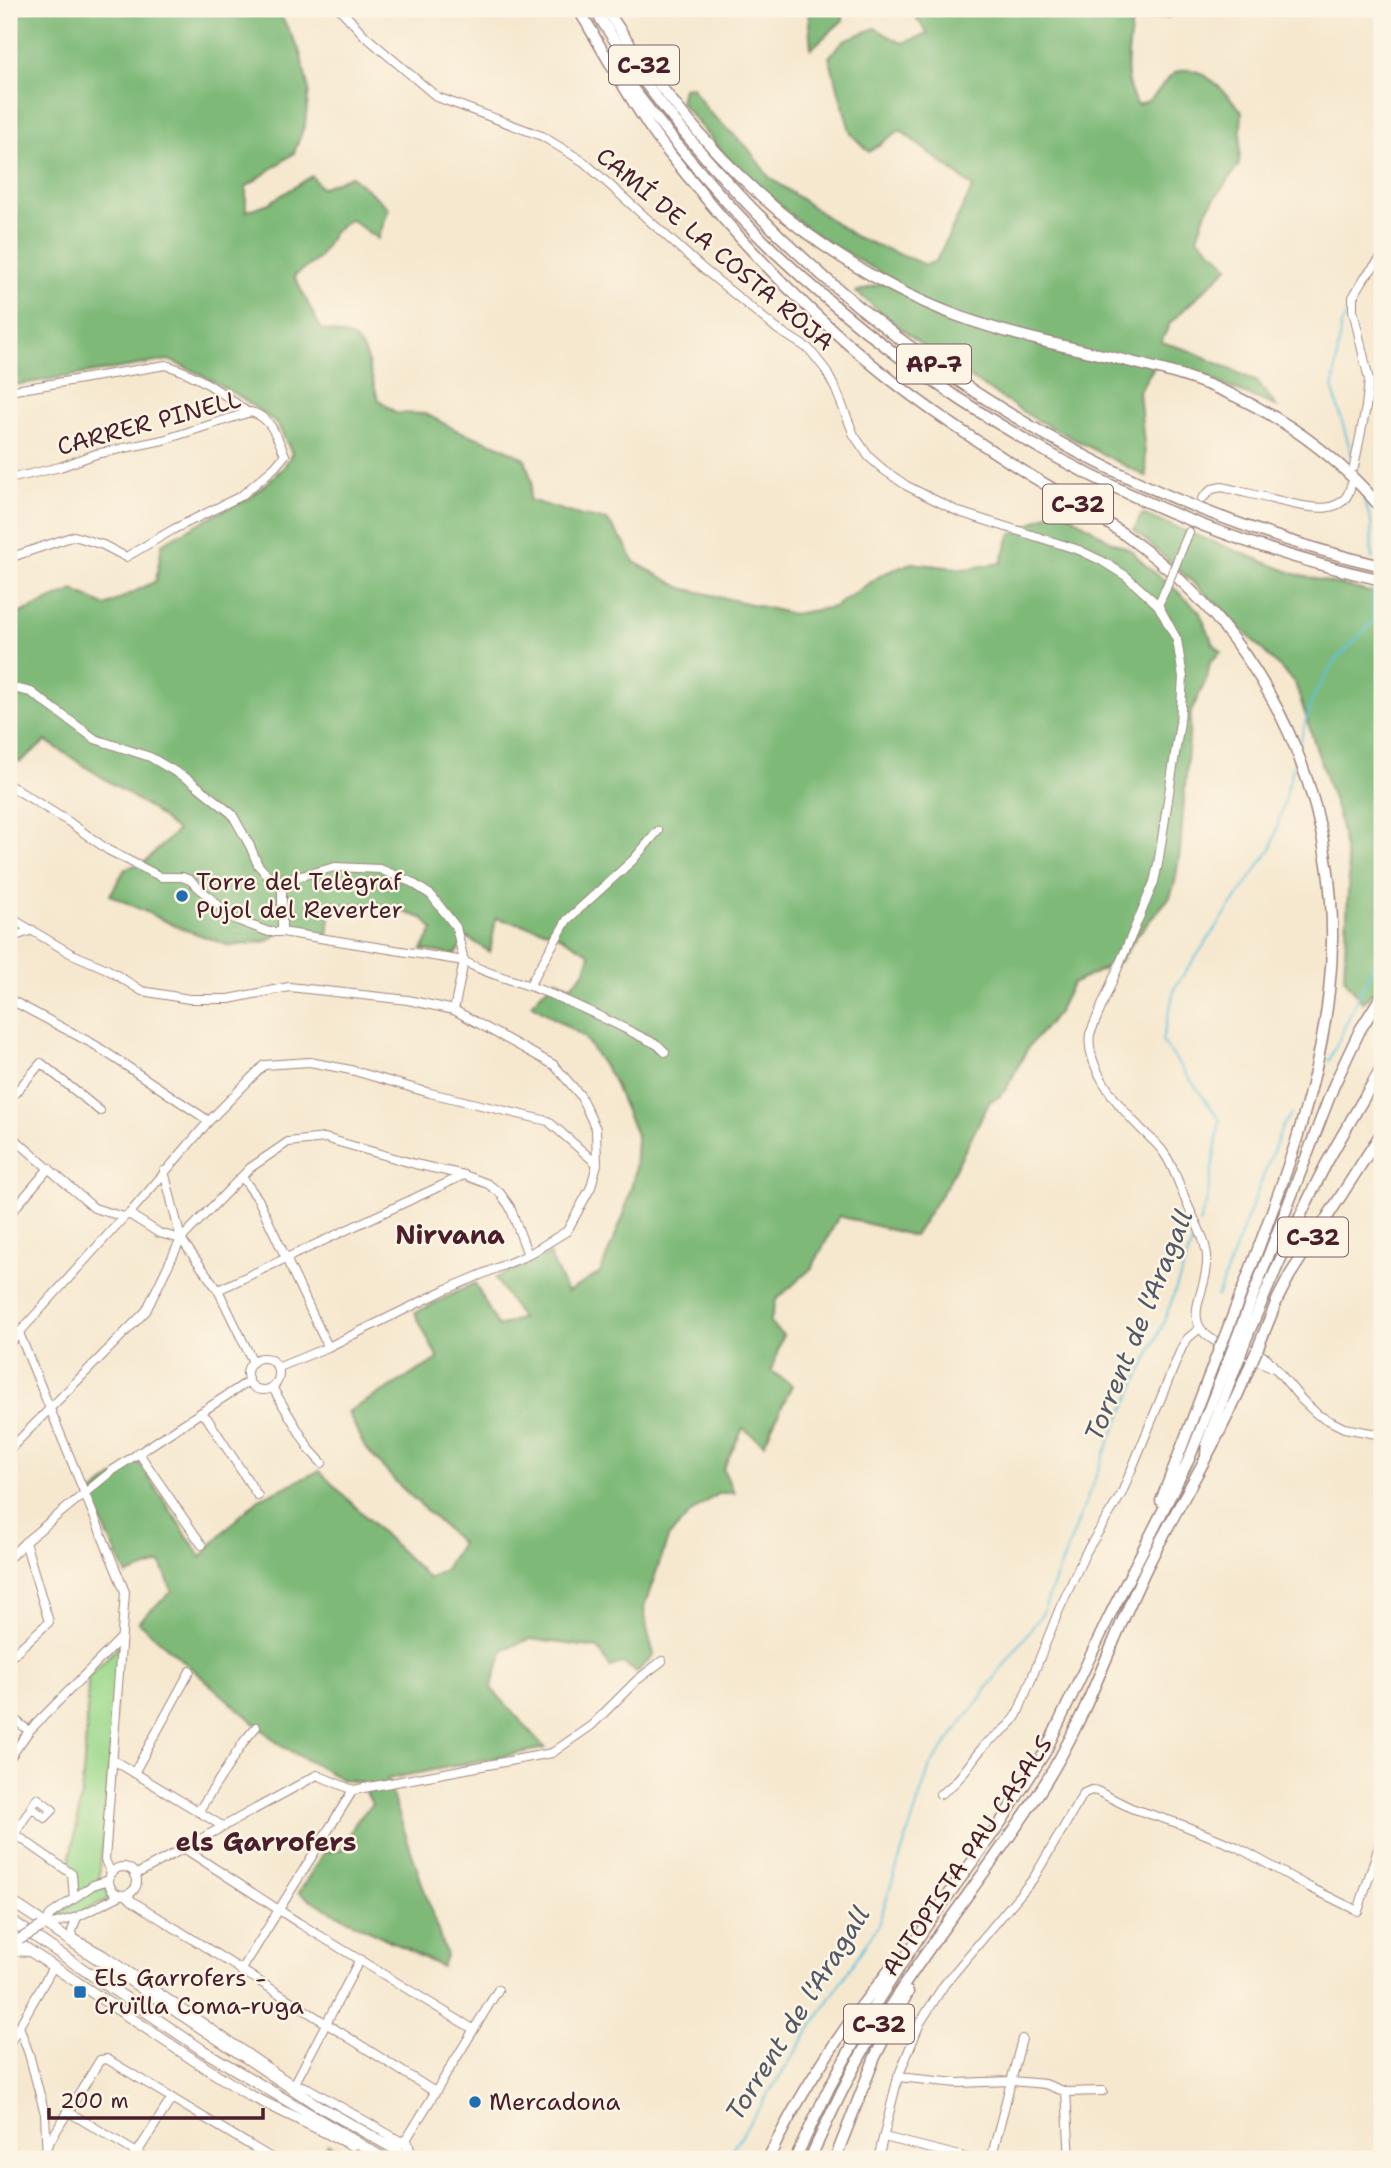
<svg xmlns="http://www.w3.org/2000/svg" width="1391" height="2168" font-family="'Shantell Sans',sans-serif">
	<rect width="100%" height="100%" fill="#fcf5e5"/>
	<filter id="ink" filterUnits="userSpaceOnUse"><feTurbulence type="fractalNoise" baseFrequency=".0143" numOctaves="2"/><feDisplacementMap in="SourceGraphic" scale="14" xChannelSelector="R" yChannelSelector="G"/><feConvolveMatrix kernelMatrix="1 2 1 2 8 2 1 2 1" color-interpolation-filters="sRGB"/></filter>
	<filter id="wash" filterUnits="userSpaceOnUse"><feTurbulence type="fractalNoise" baseFrequency=".00686" numOctaves="4" result="noise"/><feDisplacementMap in="SourceGraphic" scale="28" xChannelSelector="R" yChannelSelector="G"/><feGaussianBlur stdDeviation="1.57" result="paint"/><feColorMatrix in="noise" values="0 0 0 0 0 0 0 0 0 0 0 0 0 0 0 0 0 1.4 0 .05"/><feComposite in="paint" operator="in"/></filter>
	<g filter="url(#wash)">
		<rect width="100%" height="100%" fill="#f6e8cf"/>
		<g fill="#9ed98d" stroke="#747c5c" stroke-width="2">
			<path d="M120,1645L99,1880L77,1893L76,1874L69,1864C83,1807 87,1736 88,1677Z"/>
			<path d="M104,1886L110,1894L107,1900L64,1919H60L59,1915C71,1904 87,1891 104,1886Z"/>
			<polygon points="328,2144 358,2159 318,2159"/>
		</g>
		<g fill="#7eb978" stroke="#646c52" stroke-width="2">
			<polygon points="9,9 277,9 299,49 309,90 305,124 294,153 246,187 246,211 269,203 312,176 321,188 351,176 389,208 378,239 350,219 334,232 318,259 294,276 321,329 353,338 365,352 378,399 396,413 426,414 456,430 500,446 525,459 532,482 529,500 582,516 607,520 625,544 634,562 682,588 793,614 834,607 883,574 911,563 965,569 1001,563 1010,536 1059,508 1110,541 1131,550 1143,563 1175,589 1199,611 1213,643 1221,652 1210,662 1207,678 1191,712 1180,851 1175,882 1170,897 1138,934 1120,961 1072,984 1057,1014 1029,1046 1006,1089 999,1097 990,1101 948,1183 914,1236 839,1216 812,1268 776,1300 770,1323 783,1335 771,1371 792,1385 764,1444 743,1428 723,1469 734,1493 719,1493 707,1501 691,1513 669,1536 644,1607 647,1629 654,1655 637,1672 622,1663 610,1667 598,1648 530,1639 504,1649 491,1688 545,1748 387,1779 446,1955 442,1967 333,1912 299,1893 323,1853 341,1850 356,1822 372,1804 361,1782 343,1780 281,1746 138,1622 172,1591 161,1563 127,1575 89,1496 109,1480 138,1461 201,1557 229,1526 259,1499 319,1471 429,1579 445,1569 461,1543 395,1481 364,1446 348,1412 438,1359 415,1313 475,1283 498,1327 521,1318 495,1278 549,1254 567,1292 600,1273 623,1217 635,1172 637,1137 612,1078 584,1037 531,1004 555,979 570,986 584,973 590,954 553,932 496,918 490,952 467,937 455,955 422,950 433,930 423,918 387,907 364,904 331,907 328,936 286,928 268,941 230,946 178,927 110,895 125,869 146,861 177,831 151,809 46,741 20,762 9,754 9,618 73,590 106,606 156,581 162,544 216,514 250,498 284,467 292,453 278,425 242,398 200,374 169,360 9,386"/>
			<polygon points="808,9 843,9 843,20 811,49"/>
			<path d="M913,9H1186L1169,17L1132,21C1129,48 1121,81 1137,105C1152,102 1155,94 1165,82C1193,49 1222,91 1242,111L1239,165L1207,209L1197,237L1229,266L1170,323L1161,342L1191,351L1258,382L1276,406L1215,382L1157,362L1139,391L1147,477L1033,418L933,354L856,292L893,280L824,240L805,227L734,166L680,102L683,88L692,87L708,111L747,147L769,177L856,237L926,265L936,261L973,187L900,130L869,152L851,134L829,57L844,40L875,28L902,43L928,34L912,12Z"/>
			<polygon points="1142,514 1295,574 1382,595 1382,980 1363,1003 1344,978 1349,872 1339,818 1295,683 1216,603 1134,530"/>
		</g>
		<g fill="none" stroke-linecap="round" stroke-linejoin="round">
			<g stroke="#5ec2db" stroke-width="2">
				<polyline points="1376,258 1382,247"/>
				<polyline points="1349,309 1341,325 1333,390 1352,456"/>
				<polyline points="1363,495 1371,522 1372,559"/>
				<polyline points="1373,622 1382,623"/>
				<polyline points="1299,745 1312,699 1336,660 1373,622 1372,582"/>
				<polyline points="1329,1061 1373,965 1382,953"/>
				<polyline points="1199,1223 1207,1201 1220,1120 1162,1041 1175,987 1272,847 1295,760"/>
				<polyline points="1217,1297 1283,1125 1291,1114"/>
				<polyline points="726,2159 878,1925 930,1766 1042,1614 1110,1440 1164,1322 1196,1232"/>
			</g>
		</g>
	</g>
	<g filter="url(#ink)">
		<g fill="none" stroke-linecap="round" stroke-linejoin="round">
			<g stroke="#a0847d" stroke-width="10">
				<g id="minor">
					<path d="M340,9L365,36L437,97L542,136L584,162L701,267L777,329L809,349L825,369L836,390L854,435L869,457L884,470L907,486L959,512L1079,550L1102,561L1126,576L1158,605L1177,640L1183,677L1180,722L1158,864L1154,882L1090,1034C1085,1067 1120,1108 1142,1130C1149,1137 1158,1144 1164,1153C1174,1167 1179,1185 1186,1201C1193,1218 1205,1237 1207,1256C1210,1294 1172,1324 1225,1346"/>
					<path d="M9,391L166,365C198,375 222,392 248,413"/>
					<polyline points="1354,467 1366,407 1369,380 1353,310 1353,297 1365,277 1382,257"/>
					<path d="M9,479L60,467L96,454L163,440L250,412C271,416 277,438 285,455L275,467L241,496L174,529L126,557L103,545L74,536L9,558"/>
					<path d="M1202,499L1212,489L1222,487C1240,491 1258,496 1276,500C1300,505 1344,521 1351,485"/>
					<polyline points="1177,561 1189,532"/>
					<polyline points="1158,605 1166,588"/>
					<polyline points="9,687 31,692 95,739 150,757 191,781 232,814 250,846 258,865 269,877 282,881 335,867 380,869 411,882 431,895 456,927 464,961 454,1010"/>
					<path d="M9,785L69,822L108,850L161,877H182L190,880L234,919L269,932H282L464,961C489,976 518,980 545,992C584,1007 621,1027 658,1045L665,1052"/>
					<polyline points="9,917 70,953 107,969 142,991 189,999 229,999 289,987 408,1000 454,1010 554,1065 580,1095 596,1129 597,1164 591,1187 567,1231 528,1255 447,1289 328,1347 277,1368"/>
					<polyline points="282,932 282,881"/>
					<polyline points="9,938 33,930"/>
					<polyline points="529,986 567,920 633,860 658,831"/>
					<polyline points="9,999 95,1045 209,1121"/>
					<polyline points="9,1100 41,1063 100,1111"/>
					<polyline points="9,1134 94,1208 124,1217"/>
					<polyline points="164,1171 181,1239 218,1290 253,1362"/>
					<polyline points="242,1177 258,1199 328,1347"/>
					<polyline points="129,1214 159,1233 181,1239"/>
					<polyline points="9,1215 49,1168"/>
					<polyline points="218,1290 464,1175"/>
					<polyline points="19,1333 125,1592 105,1860 111,1873"/>
					<polyline points="9,1344 124,1217 129,1214 209,1121 264,1065 310,1062 351,1070 430,1093 548,1121 597,1164"/>
					<polyline points="1240,1345 1267,1358 1302,1400 1318,1415 1344,1428 1382,1435"/>
					<polyline points="1237,1351 1278,1370"/>
					<circle cx="263" cy="1374" r="16"/>
					<polyline points="272,1387 310,1450 322,1463"/>
					<polyline points="201,1414 207,1418 258,1496"/>
					<polyline points="9,1450 146,1311 181,1239 250,1168 288,1142 325,1138 415,1164 464,1175 488,1184 500,1193 510,1207 528,1255"/>
					<polyline points="138,1452 202,1545"/>
					<polyline points="9,1558 25,1542 113,1470 249,1381"/>
					<polyline points="9,1658 49,1622 25,1542"/>
					<polyline points="9,1715 29,1731"/>
					<polyline points="9,1759 29,1731 121,1638"/>
					<polyline points="113,1760 224,1827"/>
					<polyline points="134,1773 190,1671"/>
					<polyline points="353,1790 552,1753 592,1725 637,1680 662,1661"/>
					<path d="M940,1794C961,1782 969,1762 985,1745C996,1734 1009,1729 1017,1715L1059,1610L1086,1552L1121,1495L1182,1347L1188,1338L1199,1329"/>
					<polyline points="32,1808 45,1818 53,1810 37,1798 15,1834 72,1874 74,1899"/>
					<polyline points="198,1812 245,1740 256,1727"/>
					<polyline points="185,1849 299,1923 473,2029"/>
					<circle cx="123" cy="1881" r="14"/>
					<polyline points="135,1875 317,1775 353,1790"/>
					<polyline points="126,1895 132,1901 435,2092"/>
					<polyline points="45,1926 77,1917 121,1895"/>
					<polyline points="45,1926 50,1915 93,1885 109,1880"/>
					<polyline points="75,1939 104,1955 289,2082 308,2088 402,2142"/>
					<polyline points="74,1942 72,1931 77,1917"/>
					<polyline points="241,1971 353,1790"/>
					<polyline points="19,2026 29,2054 45,2114 47,2159"/>
					<polyline points="9,2044 53,1967"/>
					<polyline points="898,2077 957,2083 1012,2081 1045,2084 1066,2092 1103,2091"/>
					<polyline points="295,2083 360,1959"/>
					<polyline points="1066,2092 1070,2159"/>
					<polyline points="67,2111 147,2159"/>
					<polyline points="884,2137 972,2159"/>
					<polyline points="406,2140 498,1990"/>
					<polyline points="47,2146 100,2060 107,2059 273,2159"/>
					<polyline points="133,2159 172,2098"/>
					<polyline points="878,2159 898,2077 920,2023 944,1985 1033,1879 1084,1793 1092,1790 1097,1791 1131,1808 1180,1824 1237,1847 1309,1887 1358,1911 1382,1837"/>
					<polyline points="991,2159 1022,2039"/>
				</g>
			</g>
			<g stroke="#a0847d" stroke-width="12">
				<g id="major">
					<polyline points="9,1900 317,2105 412,2159"/>
					<polyline points="9,1919 204,2051 385,2159"/>
					<polyline points="9,1937 206,2068 249,2095 352,2145"/>
					<polyline points="9,1952 15,1950 28,1951"/>
					<polyline points="388,2143 397,2145 406,2140 412,2159"/>
				</g>
			</g>
			<g stroke="#a0847d" stroke-width="13">
				<g id="highway">
					<polyline points="578,9 593,33"/>
					<path d="M594,9C773,288 1059,491 1382,566"/>
					<path d="M606,9C696,147 800,256 958,316C1031,343 1108,353 1183,376C1260,400 1330,447 1382,509"/>
					<path d="M590,29C608,59 625,91 645,120C658,141 675,160 690,179C745,247 806,310 874,366C922,406 975,440 1028,474C1068,498 1108,521 1145,550C1280,654 1348,823 1329,991C1316,1111 1267,1224 1225,1336"/>
					<path d="M633,89C677,146 723,202 775,252C944,413 1154,529 1382,580"/>
					<polyline points="1236,1340 1334,1085 1360,1030 1382,995"/>
					<path d="M1244,1344C1269,1284 1295,1224 1325,1166C1343,1133 1363,1100 1382,1067"/>
					<polyline points="1257,1350 1278,1298 1290,1275 1382,1132"/>
					<polyline points="1206,1456 1207,1442 1240,1356"/>
					<polyline points="1161,1501 1220,1347"/>
					<path d="M768,2159C794,2105 826,2054 862,2005C872,1992 883,1979 892,1966"/>
					<polyline points="795,2159 829,2088 873,2008 924,1929 1001,1822 1045,1752 1109,1617 1189,1459 1231,1353"/>
					<path d="M810,2159C831,2113 853,2066 880,2022C930,1941 991,1868 1042,1788C1087,1718 1112,1637 1149,1563C1183,1496 1224,1432 1252,1361"/>
					<polyline points="835,2159 875,2057 908,1992"/>
				</g>
			</g>
			<use href="#minor" stroke="#fff" stroke-width="8"/>
			<use href="#major" stroke="#fff" stroke-width="10"/>
			<use href="#highway" stroke="#fff" stroke-width="10"/>
			<g stroke="#a0847d" stroke-width="10" stroke-linecap="butt">
				<polyline id="minor-bridge" points="1166,588 1177,561"/>
			</g>
			<g stroke="#a0847d" stroke-width="12" stroke-linecap="butt">
				<polyline id="major-bridge" points="20,1939 41,1927"/>
			</g>
			<g stroke="#a0847d" stroke-width="13" stroke-linecap="butt">
				<g id="highway-bridge">
					<polyline points="1220,1347 1225,1336"/>
					<polyline points="1231,1353 1236,1340"/>
					<polyline points="1240,1356 1244,1344"/>
					<polyline points="1252,1361 1257,1350"/>
				</g>
			</g>
			<use href="#minor-bridge" stroke="#fff" stroke-width="8"/>
			<use href="#major-bridge" stroke="#fff" stroke-width="10"/>
			<use href="#highway-bridge" stroke="#fff" stroke-width="10"/>
		</g>
	</g>
	<g fill="#1f6fb2" stroke="#fcf5e5" stroke-width="2.5">
		<circle cx="182" cy="896" r="7"/>
		<rect x="73" y="1985" width="14" height="14" rx="3.5"/>
		<circle cx="475" cy="2102" r="7"/>
	</g>
	<g text-anchor="middle" dominant-baseline="central" stroke-width="5" stroke-linejoin="round" paint-order="stroke">
		<g fill="#fcf5e5" stroke="#7f5f63" stroke-width="2">
			<rect x="609" y="45.5" width="70" height="39" rx="5"/>
			<rect x="897" y="344.5" width="74" height="39" rx="5"/>
			<rect x="1043" y="484.5" width="70" height="39" rx="5"/>
			<rect x="1278" y="1217.5" width="70" height="39" rx="5"/>
			<rect x="844" y="2004.5" width="70" height="39" rx="5"/>
		</g>
		<g font-size="23" font-weight="bold" fill="#4a1f2b">
			<text x="644" y="65">C-32</text>
			<text x="934" y="364">AP-7</text>
			<text x="1078" y="504">C-32</text>
			<text x="1313" y="1237">C-32</text>
			<text x="879" y="2024">C-32</text>
		</g>
		<g font-size="24" fill="#4a1f2b" stroke="#fcf5e5">
			<text transform="translate(715 249) rotate(40)">CAMÍ DE LA COSTA ROJA</text>
			<text transform="translate(149 423) rotate(-15)">CARRER PINELL</text>
			<text transform="translate(967 1856) rotate(-56)">AUTOPISTA PAU CASALS</text>
		</g>
		<g font-size="24" fill="#4a1f2b" stroke="#fcf5e5" text-anchor="start">
			<text x="196" y="882">Torre del Telègraf<tspan x="196" dy="28">Pujol del Reverter</tspan></text>
			<text x="94" y="1978">Els Garrofers -<tspan x="94" dy="28">Cruïlla Coma-ruga</tspan></text>
			<text x="489" y="2102">Mercadona</text>
		</g>
		<g font-size="26" font-weight="bold" fill="#4a1f2b" stroke="#fcf5e5">
			<text x="450" y="1234">Nirvana</text>
			<text x="266" y="1841">els Garrofers</text>
		</g>
		<g font-size="26" font-style="italic" fill="#515869" stroke="#fcf5e5">
			<text transform="translate(1138 1325) rotate(-68)">Torrent de l'Aragall</text>
			<text transform="translate(797 2013) rotate(-58)">Torrent de l'Aragall</text>
		</g>
	</g>
	<rect width="1391" height="2168" fill="none" stroke="#fcf5e5" stroke-width="35"/>
	<path d="M49 2108v10h214v-10" fill="none" stroke="#4a1f2b" stroke-width="3.5"/>
	<text x="60" y="2108" font-size="21" fill="#4a1f2b" stroke="#fcf5e5" stroke-width="5" paint-order="stroke">200 m</text>
</svg>
